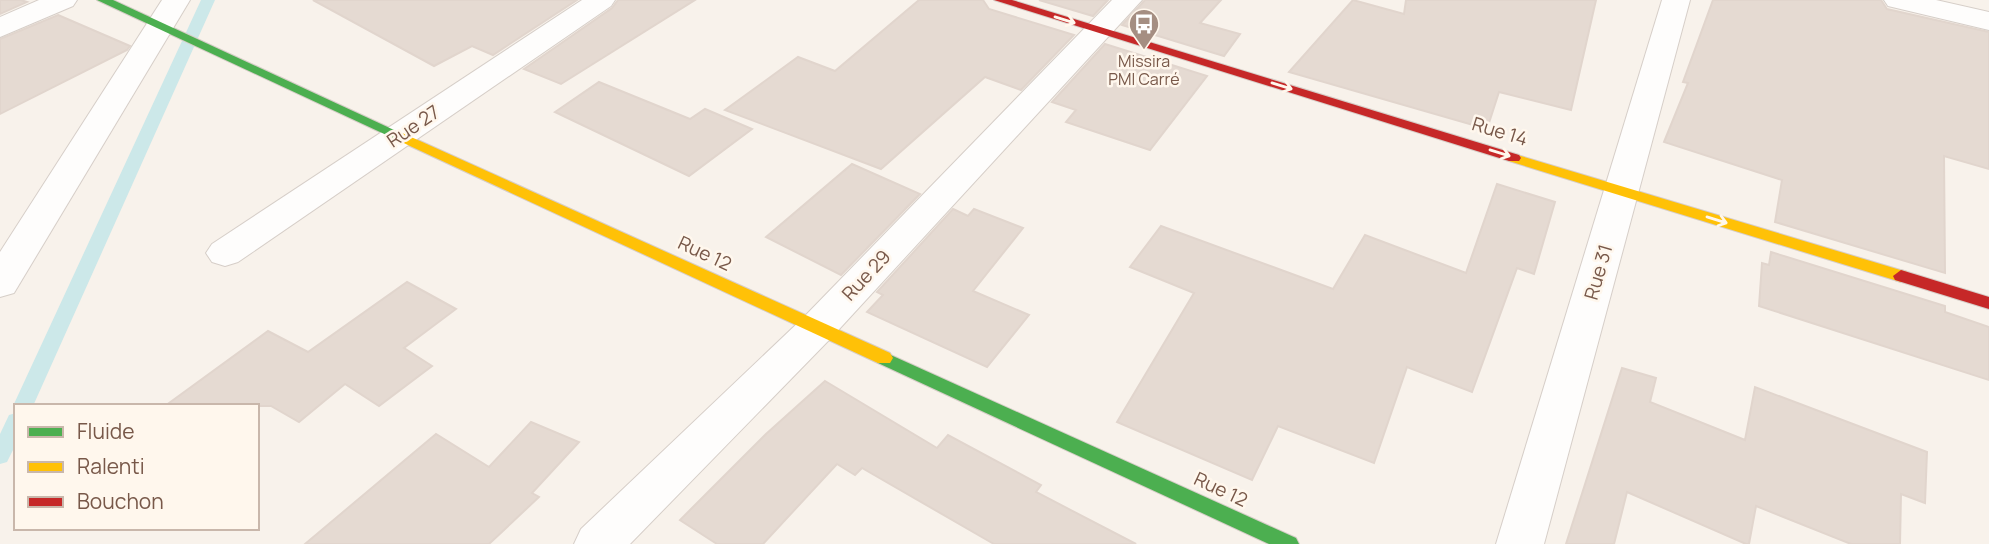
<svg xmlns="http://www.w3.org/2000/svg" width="1989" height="544" font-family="Manrope,sans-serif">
	<rect width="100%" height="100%" fill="#f8f2eb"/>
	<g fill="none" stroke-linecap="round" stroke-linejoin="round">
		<g fill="#cce8e9" fill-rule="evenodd">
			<polygon points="201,0 215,0 33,406 16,406 16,411 13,406"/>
			<polygon points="16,413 16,444 7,462 0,464 0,434 9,415"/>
		</g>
	</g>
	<g fill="#e5dad2" stroke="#e1d5cd" stroke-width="2">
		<polygon points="0,0 21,0 27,2 0,14"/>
		<polygon points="313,0 577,0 493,55 472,46 434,66"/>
		<polygon points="618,0 695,0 561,84 524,69 612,8"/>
		<polygon points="919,0 983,0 989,9 1074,35 1021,90 985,77 881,169 725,110 798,57 835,71"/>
		<polygon points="1039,0 1108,0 1093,16"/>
		<polygon points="1145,0 1221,0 1200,23 1240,34 1224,56 1122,25"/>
		<polygon points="1353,0 1404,14 1406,0 1596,0 1571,110 1499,92 1487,129 1289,72"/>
		<polygon points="1713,0 1881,0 1887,9 1989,32 1989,169 1944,156 1945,273 1775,222 1782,180 1664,142 1688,83 1683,82"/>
		<polygon points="58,15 130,46 127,50 0,114 0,39"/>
		<polygon points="1105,44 1207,76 1150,150 1066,122 1076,110 1052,102"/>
		<polygon points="599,82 690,119 705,109 752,129 689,176 555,112"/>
		<polygon points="852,164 920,194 841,275 766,237"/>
		<polygon points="1497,184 1555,202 1534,274 1517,268 1472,392 1407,367 1374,463 1278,426 1252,480 1117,422 1194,293 1130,267 1161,226 1333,289 1365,235 1466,273"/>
		<polygon points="953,209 968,216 974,209 1023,228 973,291 1029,315 987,367 867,312 883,295 877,292"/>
		<polygon points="1771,252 1945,306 1945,312 1989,327 1989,380 1759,306 1762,263 1769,265"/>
		<polygon points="407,282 456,309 404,348 432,366 379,406 345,384 299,422 271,406 165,406 268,331 308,352"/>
		<polygon points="1622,368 1656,378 1650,402 1745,440 1755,387 1927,452 1925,503 1901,494 1900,544 1851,544 1756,506 1749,544 1746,544 1627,492 1614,544 1566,544"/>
		<polygon points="825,381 937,448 948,435 1041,485 1036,492 1136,544 994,544 862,468 855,475 837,464 763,544 717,544 680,520 766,434"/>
		<polygon points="531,422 579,442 532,493 539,497 489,544 305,544 436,434 489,467"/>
	</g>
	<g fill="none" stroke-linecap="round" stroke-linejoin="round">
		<g stroke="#d6cec8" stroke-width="2">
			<g id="street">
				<polygon points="39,0 77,0 73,6 0,37 0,17"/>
				<polygon points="162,0 190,0 14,293 0,297 0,252"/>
				<polygon points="582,0 615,0 611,6 238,262 225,266 212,262 206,253 212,244"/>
				<polygon points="1112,0 1142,0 831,338 630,544 574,544 581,529 803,318"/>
				<polygon points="1662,0 1690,0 1544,544 1496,544"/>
				<polygon points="1884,0 1936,0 1989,12 1989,30 1888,6"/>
			</g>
		</g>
		<g stroke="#d7cec8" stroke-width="2">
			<g id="fast">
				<polygon points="97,0 113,0 407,136 405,139 395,139"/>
				<polygon points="884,352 1296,538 1299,544 1269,544 878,363 875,358 878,353"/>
			</g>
		</g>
		<g stroke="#d7cec8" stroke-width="2">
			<g id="slow">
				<polygon points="400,132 890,353 893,358 890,363 878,363 395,139 393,136"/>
				<polygon points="1514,154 1907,272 1909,276 1901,282 1509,161 1507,158 1509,155"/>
			</g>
		</g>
		<g stroke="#d7cec8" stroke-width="2">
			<g id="jam">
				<polygon points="994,0 1012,0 1519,155 1521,158 1519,161 1509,161"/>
				<polygon points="1901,270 1989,297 1989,309 1895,280 1893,276"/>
			</g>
		</g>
		<use href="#street" fill="#fefdfc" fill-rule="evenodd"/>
		<use href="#fast" fill="#4caf50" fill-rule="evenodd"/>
		<use href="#slow" fill="#ffc107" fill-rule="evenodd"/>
		<use href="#jam" fill="#c62828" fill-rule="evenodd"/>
	</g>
	<defs><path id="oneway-shaft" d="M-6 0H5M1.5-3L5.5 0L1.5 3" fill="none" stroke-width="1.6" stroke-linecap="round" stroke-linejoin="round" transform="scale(1.75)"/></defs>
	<g stroke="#fff7ed">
		<use href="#oneway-shaft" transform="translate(1065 20) rotate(17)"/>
		<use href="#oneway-shaft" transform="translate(1282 86) rotate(17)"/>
		<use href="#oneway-shaft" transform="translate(1500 153) rotate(17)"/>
		<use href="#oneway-shaft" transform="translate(1717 220) rotate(17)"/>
	</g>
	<defs>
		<g id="bus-pin" transform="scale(1.575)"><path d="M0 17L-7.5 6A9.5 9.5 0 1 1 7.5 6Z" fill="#a58e82" stroke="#fff7ed"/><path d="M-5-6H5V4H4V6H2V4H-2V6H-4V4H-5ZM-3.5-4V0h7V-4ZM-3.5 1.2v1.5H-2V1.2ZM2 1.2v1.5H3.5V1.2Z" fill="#fff"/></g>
	</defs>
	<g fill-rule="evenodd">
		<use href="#bus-pin" x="1144" y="24"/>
	</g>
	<g text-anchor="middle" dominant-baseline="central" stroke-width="5" stroke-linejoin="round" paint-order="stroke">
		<g font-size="16" fill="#785849" stroke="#fff7ed">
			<text x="1144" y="61">Missira<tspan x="1144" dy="18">PMI Carré</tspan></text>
		</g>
		<g font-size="19" fill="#785849" stroke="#fff7ed">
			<text transform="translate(413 126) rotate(-34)">Rue 27</text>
			<text transform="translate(1500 131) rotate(17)">Rue 14</text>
			<text transform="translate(705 253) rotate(25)">Rue 12</text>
			<text transform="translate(1598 272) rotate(-74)">Rue 31</text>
			<text transform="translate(866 275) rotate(-47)">Rue 29</text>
			<text transform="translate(1221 489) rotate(25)">Rue 12</text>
		</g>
	</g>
	<rect x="14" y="404" width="245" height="126" fill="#fff7ed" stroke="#c9b7ab" stroke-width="2"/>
	<rect x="28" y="427" width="35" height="10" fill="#4caf50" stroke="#c9b7ab" stroke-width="2"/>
	<text x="77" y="439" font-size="21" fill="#785849">Fluide</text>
	<rect x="28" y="462" width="35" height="10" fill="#ffc107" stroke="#c9b7ab" stroke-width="2"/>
	<text x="77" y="474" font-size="21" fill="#785849">Ralenti</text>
	<rect x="28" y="497" width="35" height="10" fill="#c62828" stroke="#c9b7ab" stroke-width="2"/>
	<text x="77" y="509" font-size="21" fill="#785849">Bouchon</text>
</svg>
